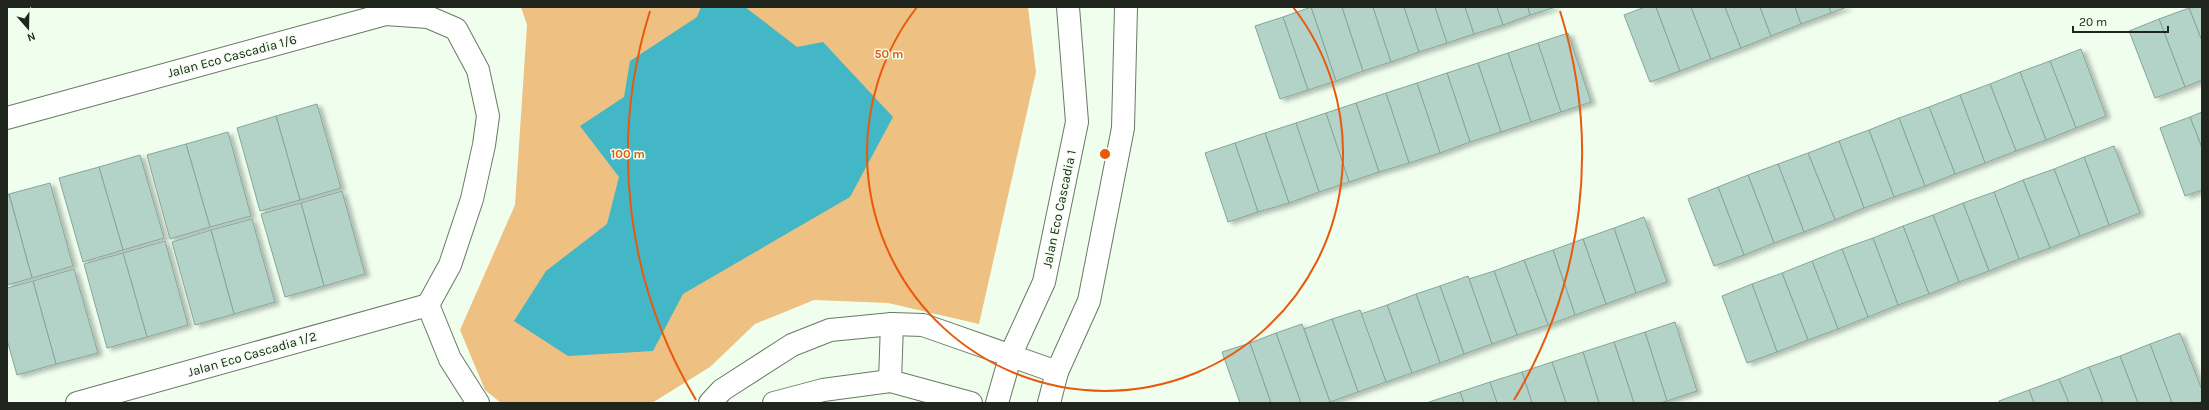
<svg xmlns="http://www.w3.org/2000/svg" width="2209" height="410" font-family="Karla,sans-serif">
	<defs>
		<filter id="shadow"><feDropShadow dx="4.5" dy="2.5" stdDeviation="2" flood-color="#0004"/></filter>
	</defs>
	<rect width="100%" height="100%" fill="#f0ffed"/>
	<polygon fill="#eec081" points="521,7 1028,7 1036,72 979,324 888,303 814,300 755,324 710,367 652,403 501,403 485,390 460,330 515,205 527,25"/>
	<polygon fill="#43b7c6" points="701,7 745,7 797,47 823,42 893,117 850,197 683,294 653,351 568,356 514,321 546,271 607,224 619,177 580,126 624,97 630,61 697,17"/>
	<g fill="#b3d2c8" stroke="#87a59c" filter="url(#shadow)">
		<polygon points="1311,7 1342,7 1363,71 1336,81"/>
		<polygon points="1311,7 1336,81 1308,90 1283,17"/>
		<polygon points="1342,7 1373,7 1391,62 1363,71"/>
		<polygon points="1373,7 1404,7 1419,52 1391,62"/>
		<polygon points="1404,7 1435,7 1447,43 1419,52"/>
		<polygon points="1435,7 1465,7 1474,34 1447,43"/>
		<polygon points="1465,7 1497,7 1503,25 1474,34"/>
		<polygon points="1497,7 1528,7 1530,15 1503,25"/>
		<polygon points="1528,7 1556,7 1530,15"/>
		<polygon points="1645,7 1656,7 1680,71 1650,82 1624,15"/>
		<polygon points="1656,7 1691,7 1711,59 1680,71"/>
		<polygon points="1691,7 1725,7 1741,48 1711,59"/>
		<polygon points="1725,7 1760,7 1771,36 1741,48"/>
		<polygon points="1760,7 1795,7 1801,24 1771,36"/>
		<polygon points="1795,7 1829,7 1831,13 1801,24"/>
		<polygon points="1829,7 1847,7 1831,13"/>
		<polygon points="2202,7 2202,41 2189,8"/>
		<polygon points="2189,8 2202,41 2202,80 2185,87 2159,19"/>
		<polygon points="1283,17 1308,90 1280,99 1255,26"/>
		<polygon points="2159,19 2185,87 2155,98 2129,31"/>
		<polygon points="1568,33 1591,102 1561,112 1538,43"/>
		<polygon points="1538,43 1561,112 1531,122 1508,53"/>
		<polygon points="2081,49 2106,116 2076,128 2050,61"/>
		<polygon points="1508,53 1531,122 1501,132 1478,63"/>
		<polygon points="2050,61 2076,128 2046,140 2020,72"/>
		<polygon points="1478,63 1501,132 1470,142 1447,73"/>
		<polygon points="2020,72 2046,140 2016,151 1990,84"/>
		<polygon points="1447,73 1470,142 1440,153 1417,83"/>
		<polygon points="1417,83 1440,153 1409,163 1386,93"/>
		<polygon points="1990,84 2016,151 1985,163 1960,95"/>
		<polygon points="1386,93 1409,163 1379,172 1356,103"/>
		<polygon points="1960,95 1985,163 1955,174 1929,107"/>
		<polygon points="1356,103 1379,172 1349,182 1326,113"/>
		<polygon points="317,104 341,188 300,200 276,116"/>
		<polygon points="1929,107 1955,174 1925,186 1899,118"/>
		<polygon points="2202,112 2202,148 2190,117"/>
		<polygon points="1326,113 1349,182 1319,192 1296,123"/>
		<polygon points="276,116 300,200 260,211 237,128"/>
		<polygon points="2190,117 2202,148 2202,190 2185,196 2160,128"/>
		<polygon points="1899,118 1925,186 1894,197 1869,130"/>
		<polygon points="1296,123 1319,192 1289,203 1265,133"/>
		<polygon points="1869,130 1894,197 1864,208 1839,141"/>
		<polygon points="228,132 251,216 210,227 186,144"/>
		<polygon points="1265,133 1289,203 1258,212 1235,143"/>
		<polygon points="1839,141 1864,208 1835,220 1808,153"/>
		<polygon points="1235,143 1258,212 1228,222 1205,153"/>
		<polygon points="186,144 210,227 170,239 147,155"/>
		<polygon points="2114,146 2140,213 2109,225 2084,157"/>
		<polygon points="1808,153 1835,220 1804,232 1778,164"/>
		<polygon points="140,155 164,238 123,250 99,167"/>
		<polygon points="2084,157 2109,225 2080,236 2054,169"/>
		<polygon points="1778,164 1804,232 1774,243 1748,175"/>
		<polygon points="99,167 123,250 83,262 59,178"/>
		<polygon points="2054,169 2080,236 2050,248 2023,180"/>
		<polygon points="1748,175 1774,243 1744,255 1718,187"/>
		<polygon points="2023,180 2050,248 2019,259 1994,192"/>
		<polygon points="50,183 73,266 32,278 9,194"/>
		<polygon points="1718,187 1744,255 1714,266 1688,199"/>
		<polygon points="342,191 365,274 324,286 301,203"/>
		<polygon points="1994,192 2019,259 1989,271 1963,203"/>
		<polygon points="9,194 32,278 7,285 7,195"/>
		<polygon points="301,203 324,286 285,297 261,214"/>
		<polygon points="1963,203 1989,271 1959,282 1933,215"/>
		<polygon points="1933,215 1959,282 1929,294 1903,226"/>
		<polygon points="1644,217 1667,282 1636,293 1614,228"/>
		<polygon points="252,219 275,302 234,314 211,230"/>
		<polygon points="1903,226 1929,294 1898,305 1873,238"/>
		<polygon points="1614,228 1636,293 1606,304 1583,239"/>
		<polygon points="211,230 234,314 195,325 172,242"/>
		<polygon points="1873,238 1898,305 1868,317 1842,249"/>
		<polygon points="1583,239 1606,304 1575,315 1553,250"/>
		<polygon points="165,241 188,325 147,337 123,253"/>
		<polygon points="1842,249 1868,317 1838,329 1812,261"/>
		<polygon points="1553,250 1575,315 1548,325 1524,260"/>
		<polygon points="123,253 147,337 107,348 84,264"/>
		<polygon points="1524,260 1548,325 1517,335 1494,271"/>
		<polygon points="1812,261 1838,329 1808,340 1782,273"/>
		<polygon points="74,269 98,353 56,364 33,281"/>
		<polygon points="1494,271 1517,335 1492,344 1469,279"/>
		<polygon points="1782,273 1808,340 1777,352 1752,284"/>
		<polygon points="1468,276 1492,344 1464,354 1440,286"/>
		<polygon points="33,281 56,364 17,375 7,340 7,288"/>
		<polygon points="1752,284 1777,352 1747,363 1722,296"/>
		<polygon points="1440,286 1464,354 1440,363 1416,294"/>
		<polygon points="1416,294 1440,363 1412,373 1387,305"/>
		<polygon points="1387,305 1412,373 1386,382 1361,314"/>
		<polygon points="1360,310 1386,382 1358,392 1332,319"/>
		<polygon points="1332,319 1358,392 1330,402 1304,329"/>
		<polygon points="1675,322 1697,391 1667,401 1645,332"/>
		<polygon points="1302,324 1330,402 1327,403 1301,403 1276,333"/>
		<polygon points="1645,332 1667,401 1660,403 1634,403 1614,342"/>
		<polygon points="1276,333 1301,403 1271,403 1250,343"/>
		<polygon points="2180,333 2202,390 2202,401 2198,403 2172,403 2150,344"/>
		<polygon points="1614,342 1634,403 1599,403 1583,352"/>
		<polygon points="1250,343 1271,403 1240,403 1222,352"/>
		<polygon points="2150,344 2172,403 2138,403 2120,356"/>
		<polygon points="1583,352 1599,403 1566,403 1552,362"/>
		<polygon points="2120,356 2138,403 2103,403 2089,367"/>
		<polygon points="1552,362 1566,403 1532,403 1522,372"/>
		<polygon points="2089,367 2103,403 2069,403 2059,379"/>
		<polygon points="1522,372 1532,403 1497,403 1490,382"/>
		<polygon points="2059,379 2069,403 2034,403 2029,390"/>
		<polygon points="1490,382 1497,403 1464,403 1460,392"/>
		<polygon points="2029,390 2034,403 1999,403 1999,401"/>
		<polygon points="1460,392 1464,403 1430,403 1429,402"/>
	</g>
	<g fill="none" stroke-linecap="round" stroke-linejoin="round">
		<g stroke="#687965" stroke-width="24">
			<g id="minor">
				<polyline points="7,118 386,14 428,17 456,29 478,70 488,116 484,145 472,199 450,265 428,305 450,359 478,403"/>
				<polyline points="890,381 892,324"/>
				<polyline points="77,403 428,305"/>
				<polyline points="710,403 722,390 792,345 830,330 892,324 923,325 1057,372"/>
				<polyline points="774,403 823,390 890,381 971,403"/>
				<polyline points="997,403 1011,354 1044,282 1077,122 1068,7"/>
				<polyline points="1049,403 1057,372 1089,301 1123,128 1126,7"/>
			</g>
		</g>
		<use href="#minor" stroke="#fff" stroke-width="22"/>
	</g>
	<g fill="none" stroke="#e8590c" stroke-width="2">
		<path d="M1293 7A238 238 0 1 1 917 7"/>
		<path d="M696 400A477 477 0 0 1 650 11M1560 11A477 477 0 0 1 1514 400"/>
	</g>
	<g text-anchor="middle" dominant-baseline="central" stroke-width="3" stroke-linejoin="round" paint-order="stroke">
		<g font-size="13" fill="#20261e" stroke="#f0ffed">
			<text transform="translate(232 56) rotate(-15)">Jalan Eco Cascadia 1/6</text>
			<text transform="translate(1059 209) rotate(-78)">Jalan Eco Cascadia 1</text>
			<text transform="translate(252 354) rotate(-16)">Jalan Eco Cascadia 1/2</text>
		</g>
	</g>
	<circle cx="1105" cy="154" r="6" fill="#e8590c" stroke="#f0ffed" stroke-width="2"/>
	<g font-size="12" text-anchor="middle" font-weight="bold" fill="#e8590c" stroke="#f0ffed" stroke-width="3" stroke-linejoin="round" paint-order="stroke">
		<text x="889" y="58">50 m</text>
		<text x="628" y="158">100 m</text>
	</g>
	<rect width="2209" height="410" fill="none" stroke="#20261e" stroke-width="16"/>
	<g transform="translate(28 28) rotate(160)" stroke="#f0ffed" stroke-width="3" paint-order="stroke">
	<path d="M0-3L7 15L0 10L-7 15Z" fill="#20261e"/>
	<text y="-6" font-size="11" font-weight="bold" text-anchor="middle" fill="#20261e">N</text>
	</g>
	<path d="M2073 26v6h95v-6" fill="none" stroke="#20261e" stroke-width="2"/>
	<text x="2079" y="26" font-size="12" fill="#20261e" stroke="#f0ffed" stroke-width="3" paint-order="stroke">20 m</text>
</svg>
